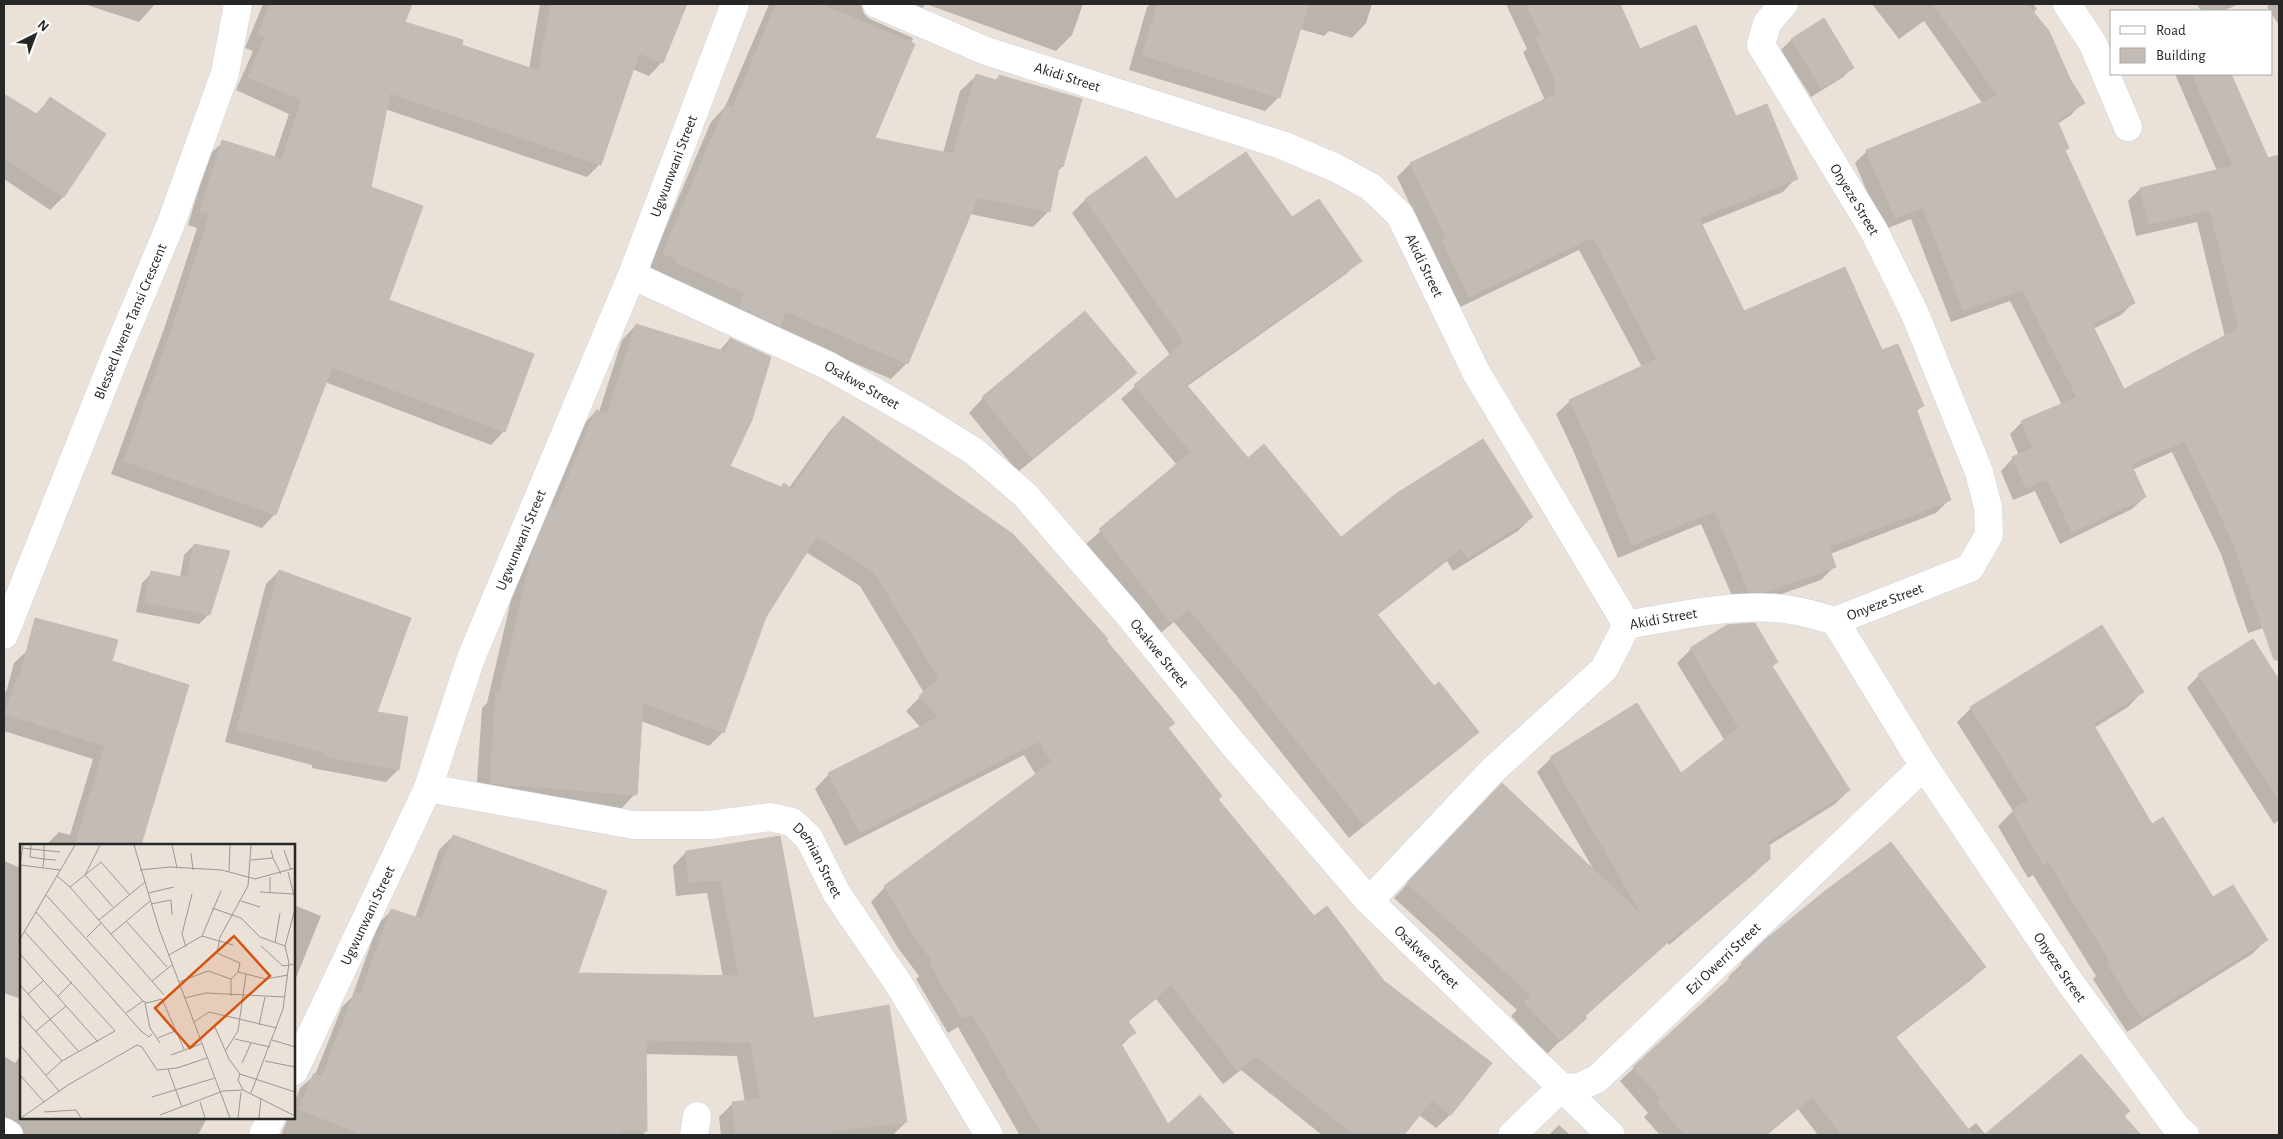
<svg xmlns="http://www.w3.org/2000/svg" width="2283" height="1139" font-family="'Alegreya Sans',sans-serif">
	<rect width="100%" height="100%" fill="#eae1d9"/>
	<g fill="#0003">
		<polygon points="84,4 155,4 139,22"/>
		<polygon points="263,4 407,4 410,5 403,22 460,46 529,69 540,4 686,4 662,62 649,76 632,69 600,164 587,177 385,109 369,188 388,300 504,431 491,445 325,382 275,514 262,528 111,474 164,329 197,228 188,225 209,155 223,142 274,158 289,114 236,90 253,51 245,48"/>
		<polygon points="769,4 1083,4 1072,35 1056,51 926,4 909,23 861,4 864,14 870,19 913,38 874,139 943,153 960,91 976,76 994,81 1000,76 1081,100 1062,167 1057,172 1049,211 1033,227 970,214 907,363 891,379 776,329 648,269 711,122 725,107"/>
		<polygon points="1151,4 1197,4 1204,6 1204,4 1372,4 1366,23 1352,38 1329,31 1324,36 1300,29 1279,97 1265,111 1129,70 1147,7"/>
		<polygon points="1506,4 1619,4 1640,51 1736,118 1796,178 1783,192 1701,225 1743,312 1881,352 1922,406 1916,412 1950,499 1936,513 1830,554 1835,566 1821,580 1750,605 1736,605 1701,524 1618,558 1573,450 1556,414 1570,401 1642,367 1579,250 1456,309 1432,251 1397,177 1410,164 1541,102 1544,98 1523,52 1527,49"/>
		<polygon points="1872,4 2033,4 2037,9 2033,13 2083,102 2071,115 2057,124 2068,148 2064,151 2133,303 2121,315 2093,329 2124,390 2225,337 2197,222 2136,236 2128,201 2140,189 2217,171 2175,74 2230,74 2267,159 2279,156 2279,623 2248,633 2221,554 2172,452 2132,470 2145,497 2132,509 2060,544 2035,491 2013,500 2001,471 2013,458 2019,456 2010,434 2022,422 2062,405 2010,301 1951,322 1911,219 1883,230 1855,163 1867,151 1982,103 1924,21 1899,39"/>
		<polygon points="2197,4 2239,4 2223,11 2201,11"/>
		<polygon points="2270,4 2279,4 2279,25 2267,7"/>
		<polygon points="1823,20 1853,67 1843,77 1811,97 1781,50 1791,40"/>
		<polygon points="4,96 35,115 50,99 104,134 63,197 50,210 4,179"/>
		<polygon points="1086,199 1176,201 1292,219 1360,260 1346,274 1186,387 1247,460 1341,539 1532,517 1518,531 1453,571 1447,561 1376,616 1434,688 1478,731 1464,745 1349,838 1236,695 1174,622 1157,636 1086,544 1177,465 1121,399 1170,355 1072,213"/>
		<polygon points="636,325 719,351 730,339 728,466 781,488 789,488 829,432 843,417 1105,640 1217,799 1451,1114 1436,1128 1419,1115 1402,1135 1322,1135 1241,1070 1223,1084 1156,999 1128,1022 1134,1033 1121,1046 1168,1126 1200,1097 1234,1135 1018,1135 1019,1134 958,1027 948,1033 916,979 919,976 898,948 871,902 885,887 1036,775 1024,755 845,846 815,789 829,774 921,728 906,711 924,693 860,586 806,552 765,616 723,732 709,746 641,721 635,794 621,809 476,797 482,708 487,703 519,566 582,426 596,411 599,412 622,340"/>
		<polygon points="1135,373 1120,388 1018,472 969,413 983,398"/>
		<polygon points="194,545 209,614 199,624 136,612 142,583 152,573 180,578 184,555"/>
		<polygon points="279,571 376,712 398,770 386,782 312,768 312,765 225,742 266,584"/>
		<polygon points="2253,641 2279,682 2279,820 2274,824 2187,688 2199,675"/>
		<polygon points="1691,649 1777,662 1771,667 1849,790 1835,804 1768,846 1769,858 1755,873 1669,945 1667,942 1584,1017 1547,1054 1511,1016 1517,1010 1394,898 1488,799 1595,872 1537,772 1551,758 1681,774 1725,741 1677,663"/>
		<polygon points="28,650 111,662 141,844 144,845 46,845 59,832 70,835 93,759 4,731 4,694 7,689 14,663"/>
		<polygon points="2142,692 2128,707 2094,728 2152,826 2212,899 2266,940 2252,954 2127,1032 2093,979 2096,976 2033,875 2028,878 1998,826 2013,811 1957,722 1971,708"/>
		<polygon points="453,836 576,974 723,977 707,893 676,896 673,866 686,852 779,837 813,1019 906,1122 893,1135 721,1135 719,1117 733,1103 745,1102 737,1056 645,1054 646,1131 642,1135 281,1135 288,1118 294,1118 294,1104 300,1088 315,1075 342,1007 352,997 378,924 392,910 415,918 439,850"/>
		<polygon points="4,861 21,868 21,999 4,993"/>
		<polygon points="294,905 321,916 294,983"/>
		<polygon points="1742,964 1984,967 1971,980 1895,1038 1931,1114 1906,1135 1818,1135 1798,1109 1767,1135 1660,1135 1644,1117 1648,1113 1620,1081 1730,979 1728,977"/>
		<polygon points="21,1055 21,1118 207,1118 198,1135 4,1135 4,1056 15,1063"/>
		<polygon points="2123,1117 2139,1135 1949,1135 1962,1123 1967,1130 1976,1123 1986,1135"/>
		<polygon points="1559,1125 1570,1135 1549,1135"/>
	</g>
	<g fill="#c2bbb6" stroke="#c5bdb3">
		<polygon points="270,4 412,4 405,22 463,40 462,45 539,71 551,4 687,4 663,63 639,53 601,165 390,93 371,187 423,206 389,300 534,354 505,432 332,367 276,515 124,461 177,315 210,214 200,211 222,140 282,159 302,100 248,77 265,37 258,34"/>
		<polygon points="776,4 820,4 915,44 875,138 953,154 976,74 998,81 999,75 1082,99 1063,167 1060,163 1050,212 978,197 908,364 785,311 781,326 739,307 744,293 677,263 678,260 663,253 726,105 733,108"/>
		<polygon points="1158,4 1308,4 1280,98 1142,55"/>
		<polygon points="1526,4 1620,4 1640,49 1696,25 1736,116 1767,104 1798,179 1699,218 1744,311 1845,267 1882,350 1898,344 1924,406 1916,409 1951,500 1829,547 1836,567 1765,592 1749,592 1715,511 1632,545 1586,436 1569,400 1657,359 1593,237 1469,297 1442,240 1446,238 1410,163 1556,94 1553,86 1557,85 1536,38 1541,36"/>
		<polygon points="1933,4 2027,4 2049,31 2070,79 2085,103 2057,120 2069,148 2065,150 2135,303 2092,324 2124,389 2239,328 2210,210 2149,224 2140,188 2233,166 2192,74 2231,74 2268,158 2279,155 2279,660 2274,660 2233,542 2185,441 2131,464 2146,497 2072,532 2047,479 2026,488 2012,457 2033,448 2021,421 2077,397 2023,290 1963,310 1923,207 1895,218 1866,150 1998,96"/>
		<polygon points="1824,18 1854,68 1821,88 1791,39"/>
		<polygon points="4,94 38,115 50,97 106,134 64,197 4,158"/>
		<polygon points="1246,152 1292,217 1319,199 1362,261 1186,384 1248,458 1264,444 1341,537 1397,493 1483,439 1533,517 1468,558 1461,548 1377,614 1434,686 1439,682 1479,732 1364,825 1249,681 1189,609 1171,623 1099,529 1191,452 1134,385 1184,342 1085,199 1146,156 1176,199"/>
		<polygon points="1085,311 1137,373 1033,459 982,397"/>
		<polygon points="636,324 726,352 730,338 771,357 752,420 730,466 781,487 784,483 792,489 843,416 1013,534 1108,639 1106,640 1175,723 1168,728 1222,796 1218,799 1314,916 1327,906 1384,981 1492,1063 1451,1115 1432,1100 1404,1135 1354,1135 1256,1056 1238,1071 1171,985 1128,1021 1136,1033 1120,1042 1168,1124 1200,1095 1235,1135 1043,1135 972,1014 962,1019 930,964 933,962 912,933 884,886 1052,762 1039,741 860,833 828,773 939,717 919,696 939,678 874,572 817,536 766,617 724,733 643,703 637,795 490,783 496,692 500,692 533,550 550,509 555,510 596,410 607,414"/>
		<polygon points="194,544 230,551 210,615 145,602 151,571 187,578"/>
		<polygon points="279,570 411,618 377,712 408,717 399,770 323,756 324,752 237,730"/>
		<polygon points="35,618 118,640 112,661 189,685 141,845 75,845 105,746 5,714 17,678 19,679"/>
		<polygon points="1755,623 1778,662 1772,666 1850,790 1767,842 1770,847 1770,859 1684,932 1682,930 1585,1016 1587,1018 1561,1041 1524,1002 1531,995 1407,883 1502,783 1643,916 1550,757 1637,703 1681,773 1739,728 1690,648 1727,625"/>
		<polygon points="2102,625 2144,692 2093,724 2152,824 2163,817 2213,897 2233,885 2268,940 2142,1018 2107,963 2110,961 2048,861 2043,864 2012,810 2029,800 1970,707"/>
		<polygon points="2253,639 2279,680 2279,800 2198,674"/>
		<polygon points="453,835 607,891 578,973 739,976 721,880 689,882 686,851 780,836 814,1018 889,1005 907,1122 803,1135 736,1135 732,1102 760,1099 751,1042 646,1040 647,1131 621,1131 621,1135 363,1135 299,1109 314,1073 322,1077 355,992 361,994 391,909 422,919"/>
		<polygon points="1891,842 1986,967 1895,1036 1973,1135 1842,1135 1812,1097 1764,1135 1685,1135 1657,1103 1661,1099 1633,1067 1743,966 1741,963 1766,939 1825,891"/>
		<polygon points="2081,1054 2130,1111 2124,1116 2141,1135 1984,1135"/>
	</g>
	<g fill="none" stroke-linecap="round" stroke-linejoin="round">
		<g stroke="#ced3e1" stroke-width="29">
			<g id="minor">
				<path id="s1" d="M877,4L986,51L1282,145L1336,168L1371,187L1400,215L1476,372L1627,625C1676,616 1725,605 1775,608C1796,609 1816,615 1835,621"/>
				<path id="s2" d="M1784,4L1767,23L1761,45L1874,231L1915,314L1979,472L1988,507L1989,535L1970,568L1835,621L1924,766L2069,981L2176,1127L2185,1135"/>
				<polyline points="2067,4 2093,44 2128,127"/>
				<path id="s3" d="M632,275L829,366L919,417L975,452L1025,495L1128,614L1233,744L1369,901L1611,1135"/>
				<path id="s4" d="M4,635L116,354L170,226L225,73L238,4"/>
				<path id="s5" d="M428,788L634,825H710L770,817L792,822L809,838L837,894L898,983L989,1135"/>
				<polyline points="1369,901 1493,770 1604,669 1627,625"/>
				<path id="s6" d="M294,1071L428,788L471,658L632,275L735,4"/>
				<polyline points="4,1132 9,1135"/>
				<polyline points="263,1135 271,1118"/>
				<polyline points="694,1135 697,1116"/>
				<path id="s7" d="M1512,1135L1561,1088L1579,1087L1597,1079L1924,766"/>
			</g>
		</g>
		<use href="#minor" stroke="#fff" stroke-width="28"/>
	</g>
	<g text-anchor="middle" dominant-baseline="central" stroke-width="5" stroke-linejoin="round" paint-order="stroke">
		<g font-size="15" fill="#272727" stroke="#fff">
			<text stroke="none"><textPath href="#s1" startOffset="204">Akidi Street</textPath></text>
			<text stroke="none"><textPath href="#s6" startOffset="982">Ugwunwani Street</textPath></text>
			<text stroke="none"><textPath href="#s2" startOffset="229">Onyeze Street</textPath></text>
			<text stroke="none"><textPath href="#s1" startOffset="624">Akidi Street</textPath></text>
			<text stroke="none"><textPath href="#s4" startOffset="338">Blessed Iwene Tansi Crescent</textPath></text>
			<text stroke="none"><textPath href="#s3" startOffset="255">Osakwe Street</textPath></text>
			<text stroke="none"><textPath href="#s6" startOffset="578">Ugwunwani Street</textPath></text>
			<text transform="translate(1885 602) rotate(-21)">Onyeze Street</text>
			<text stroke="none"><textPath href="#s1" startOffset="1074">Akidi Street</textPath></text>
			<text stroke="none"><textPath href="#s3" startOffset="660">Osakwe Street</textPath></text>
			<text stroke="none"><textPath href="#s5" startOffset="415">Demian Street</textPath></text>
			<text stroke="none"><textPath href="#s6" startOffset="172">Ugwunwani Street</textPath></text>
			<text stroke="none"><textPath href="#s3" startOffset="1065">Osakwe Street</textPath></text>
			<text stroke="none"><textPath href="#s7" startOffset="280">Ezi Owerri Street</textPath></text>
			<text stroke="none"><textPath href="#s2" startOffset="1189">Onyeze Street</textPath></text>
		</g>
	</g>
	<g transform="translate(20 844)">
		<rect width="275" height="275" fill="#eae1d9"/>
		<path fill="none" stroke="#9c9792" stroke-width="1" d="M11,1L10,13L24,15V1M80,1L65,31L93,63M114,1L139,85L210,274M152,1L157,24M231,1L228,42L200,93L197,109L220,119L218,128L246,135L268,131M2,4L40,8M264,6L271,26M171,9L173,26M253,14L261,30M231,16L253,14L251,6M0,21L3,1M0,21L40,26M23,23L24,15L36,16M120,26L150,23L202,26L235,35L275,24M209,27L210,1M268,28L275,55M37,32L50,43L144,151M50,43L81,18L109,50M240,48L274,50M128,49L154,43M250,49V33M26,51L123,157L127,159L142,155L164,205M221,57L240,63M131,60L151,56L152,71M192,64L221,74L240,93L265,102M16,68L121,187L129,193L132,190M79,76L125,38M107,78L147,123M91,90L130,57M182,92L213,101M67,93L81,79M0,95L55,1M255,99L260,69M241,102L263,122L275,120M166,103L162,90L172,50M0,110L78,198M149,111L182,92L201,47M132,137L152,121M159,138L188,127L211,135L218,128M0,141L59,208M8,150L23,137M38,152L52,138M211,152V135M165,154L186,149L265,153M125,159L130,184L140,199M106,169L123,157M0,170L42,217L95,187L4,87M174,178L189,168L257,184M194,181L209,215L220,230L218,236L223,246M239,181L245,153M15,188L46,162M138,194L155,187M215,195L250,203M252,196L275,203M0,201L39,247M206,206L218,187L226,130M151,211L181,200M245,217L275,223M222,219L231,199M148,225L162,263M220,230L275,248M0,231L24,258M26,231L42,217M231,249L263,165L269,119L265,102L275,65M132,253L195,234M180,258L185,274M24,268L56,266L61,274M140,271L203,247L223,246L275,272M1,274L48,241L117,201L122,203L137,226L157,224L187,214M218,274L221,248M239,274L241,254"/>
		<path fill="#d5540f" fill-opacity="0.15" stroke="#d5540f" stroke-width="2.5" d="M214,92L250,132L170,204L135,164Z"/>
		<rect width="275" height="275" fill="none" stroke="#272727" stroke-width="2.5"/>
	</g>
	<rect width="2283" height="1139" fill="none" stroke="#272727" stroke-width="10"/>
	<rect x="2110" y="10" width="162" height="65" fill="#ffffff" stroke="#a9a9a9"/>
	<rect x="2120" y="26" width="25" height="8" fill="#ffffff" stroke="#a9a9a9"/>
	<text x="2156" y="35" font-size="15" fill="#272727">Road</text>
	<rect x="2120" y="48" width="25" height="15" fill="#c2bbb6" stroke="#a9a9a9"/>
	<text x="2156" y="60" font-size="15" fill="#272727">Building</text>
	<g transform="translate(35 35) rotate(42)" stroke="#ffffff" stroke-width="4" paint-order="stroke">
	<path d="M0-4L9 19L0 12L-9 19Z" fill="#272727"/>
	<text y="-8" font-size="14" font-weight="bold" text-anchor="middle" fill="#272727">N</text>
	</g>
</svg>
